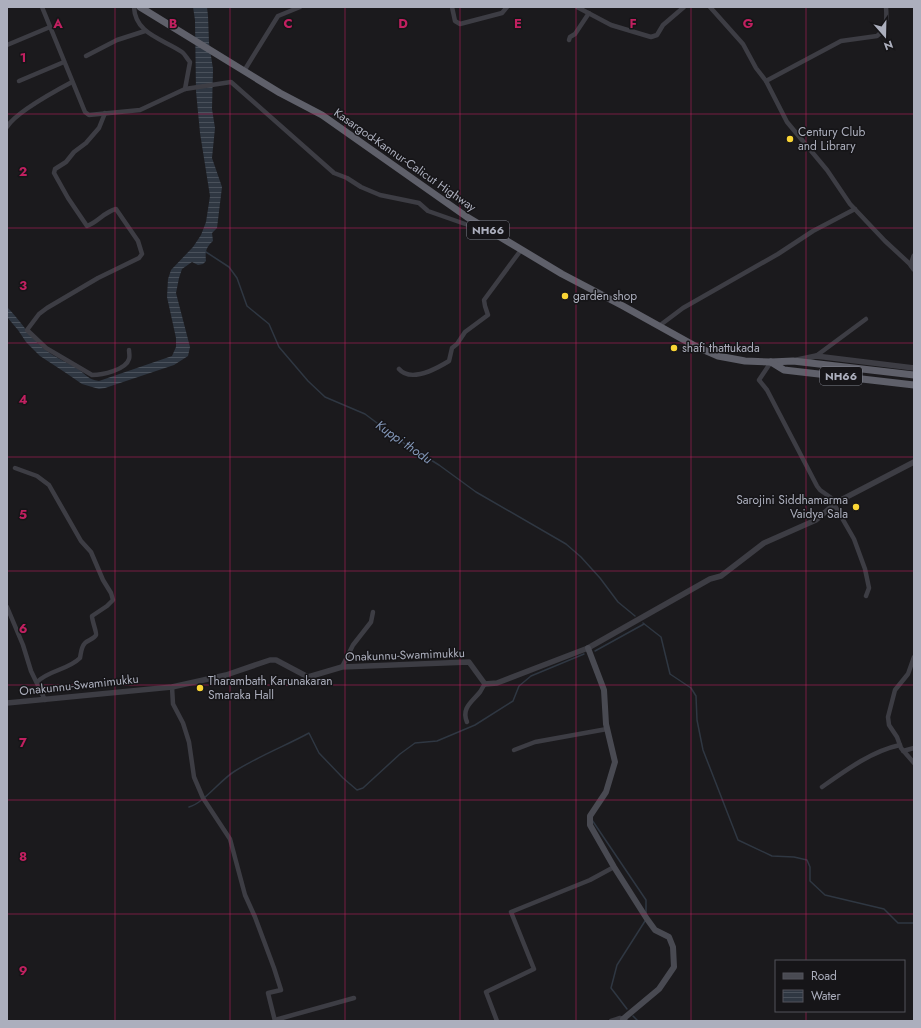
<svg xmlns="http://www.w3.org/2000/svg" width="921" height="1028" font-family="Jost,sans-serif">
	<defs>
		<pattern id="water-rules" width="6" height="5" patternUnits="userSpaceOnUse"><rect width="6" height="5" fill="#2f3742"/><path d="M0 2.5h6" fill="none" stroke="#4a515b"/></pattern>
	</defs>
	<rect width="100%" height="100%" fill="#1b1a1d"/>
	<path fill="url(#water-rules)" d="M193,7H207L208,16L209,43L213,69L212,109L215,128L212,158L222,187L217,228L212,233L213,241C206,247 205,252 206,261L203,264L198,265L192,262L182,269L179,278L176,293L190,347L188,356L174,365L105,388L99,389L82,384L66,373L40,356L26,342L18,330L7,317V307C20,320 29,336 44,349C54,357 67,362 78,369C87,375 87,379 99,381L172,356L176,347V338L167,297L168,279L171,270L193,247L201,235L206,222L210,196L200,133L196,91L195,20Z"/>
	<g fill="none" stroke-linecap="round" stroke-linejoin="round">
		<g stroke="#2f3742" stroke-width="1.5">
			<polyline points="206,252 229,267 237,278 247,306 269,324 279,347 308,381 325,397 365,414 405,444 439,465 476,492 566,544 581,557 600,578 618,602 635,616"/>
			<polyline points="643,623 661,637 670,674 691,688 696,696 697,720 703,750 738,840 772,856 794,857 807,860 810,867 810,881 825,895 884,909 898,923 914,923"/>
			<polyline points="595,651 644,624"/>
			<path d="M189,807C204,803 220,780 235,771C259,756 285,746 309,733L319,753L343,778L357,790L363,788L400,754L415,743L437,741L475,725L513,701L519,686L531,676L584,654"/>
			<polyline points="592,820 646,900 646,914"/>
			<polyline points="627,1009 611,988 617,965 645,921"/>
			<polyline points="633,1016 638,1021"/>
		</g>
		<g stroke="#3d3d44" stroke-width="4.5">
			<polyline points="42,7 85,112 89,115 140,110 185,89 231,82 334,173 347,178 361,187 380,195 419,203 428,211 488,232"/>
			<path d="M134,7C135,34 163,39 182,52C185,54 187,59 190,62L185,89"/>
			<polyline points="452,7 455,21 460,24 502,13 507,7"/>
			<polyline points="577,7 611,25 651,37 657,35 663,25 684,7"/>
			<polyline points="710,7 743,44 756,68 766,81 787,122 827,170 850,204 885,241 911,265"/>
			<polyline points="569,40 570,37 575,34 589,13"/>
			<polyline points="7,45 50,27"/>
			<polyline points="86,56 117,40 145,31"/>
			<polyline points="244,71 278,16 300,7"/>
			<polyline points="19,81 64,62"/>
			<path d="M766,81L841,41L877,36C887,28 887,19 886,7"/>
			<path d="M105,113L99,128L86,143L74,152L66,162L55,169L54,173L68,198L87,226C98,222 104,212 116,209L138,241L142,254L139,258L98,278L47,308L39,314L27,330L46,348L92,375C102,375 126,370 129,359C130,357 129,352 129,350"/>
			<path d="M7,127C15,113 57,90 72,82"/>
			<polyline points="659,326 683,308 778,254 813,231 855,209"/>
			<polyline points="816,356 866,319"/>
			<polyline points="771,362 759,380 767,390 817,486 820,490 837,502"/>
			<path d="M399,369C411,383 436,369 449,361L452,348L457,344L465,332L488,315L485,306L484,300L521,250"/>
			<path d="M15,468L37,476L49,485L81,541L91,552L103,580L111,593L113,600L107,606L92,616C92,621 97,633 96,635C94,639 88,640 85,643C81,647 81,653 80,658C68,670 49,670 37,682"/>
			<polyline points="834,504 854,539 865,569 869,588 866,596"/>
			<polyline points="7,607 23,645 31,671 45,700"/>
			<polyline points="914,657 908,674 895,690 888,717 889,725 897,737 901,748 914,763"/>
			<polyline points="342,667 353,645 371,622 373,612"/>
			<polyline points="172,687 173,704 183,723 189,742 194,777 203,798 230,839 245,895 255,917 274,968 281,990 268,993 275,1021"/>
			<path d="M467,722C461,708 472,702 480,692C482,689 483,686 485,684"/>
			<polyline points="514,750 535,742 607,729"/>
			<polyline points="903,751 914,748"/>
			<path d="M822,787C846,770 872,751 900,745"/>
			<polyline points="275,1020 354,998"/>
			<polyline points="497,1021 486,992 534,969 511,912 590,880 614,867"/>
			<polyline points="611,1021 620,1018 623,1019"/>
		</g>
		<g stroke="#3d3d44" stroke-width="5.5">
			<polyline points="914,256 911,265 914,269"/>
			<polyline points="797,360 816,356 914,368"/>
			<polyline points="7,703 172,687 226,675 270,660 276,660 308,677 342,667 469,662 485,684 497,683 588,648 710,579 721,576 764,543 816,520 837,502 914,462"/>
		</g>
		<polyline stroke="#494a52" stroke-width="6" points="588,648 604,690 606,724 615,762 606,792 590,816 590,825 614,867 647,919 655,930 669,937 673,947 674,967 659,989 623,1019 625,1021"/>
		<g stroke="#5f606a" stroke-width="7">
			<polyline points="140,7 280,93 322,115 467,217 562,274 623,306 695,346 718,356 745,361 771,362 793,361 914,375"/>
			<polyline points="771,362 784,370 914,385"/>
		</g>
	</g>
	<path fill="none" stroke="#c12060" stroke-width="1" stroke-opacity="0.55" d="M115,7V1021M230,7V1021M345,7V1021M460,7V1021M576,7V1021M691,7V1021M806,7V961M7,114H914M7,228H914M7,343H914M7,457H914M7,571H914M7,685H914M7,800H914M7,914H914M806,1011V1021"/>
	<g fill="#fad535" stroke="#161518" stroke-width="1.5">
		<circle cx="790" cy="139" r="4"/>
		<circle cx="565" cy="296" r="4"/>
		<circle cx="674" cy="348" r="4"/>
		<circle cx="856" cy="507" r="4"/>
		<circle cx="200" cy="688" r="4"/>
	</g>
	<g text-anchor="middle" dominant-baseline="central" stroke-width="3" stroke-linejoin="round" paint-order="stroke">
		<g fill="#161518" stroke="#7f818c" stroke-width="1">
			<rect x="467" y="221" width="42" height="18" rx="3"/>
			<rect x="820" y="367" width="42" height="18" rx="3"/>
		</g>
		<g font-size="11" font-weight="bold" fill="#acafbd">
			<text x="488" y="230">NH66</text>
			<text x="841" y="376">NH66</text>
		</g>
		<g font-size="12" fill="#acafbd" stroke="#161518" text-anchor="start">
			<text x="798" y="132">Century Club<tspan x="798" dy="14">and Library</tspan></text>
			<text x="573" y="296">garden shop</text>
			<text x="682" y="348">shafi thattukada</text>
			<text x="848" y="500" text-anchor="end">Sarojini Siddhamarma<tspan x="848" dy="14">Vaidya Sala</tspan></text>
			<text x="208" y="681">Tharambath Karunakaran<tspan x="208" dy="14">Smaraka Hall</tspan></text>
		</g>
		<g font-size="12" fill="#acafbd" stroke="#161518">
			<text transform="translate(405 160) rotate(35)">Kasargod-Kannur-Calicut Highway</text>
			<text transform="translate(405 655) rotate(-2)">Onakunnu-Swamimukku</text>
			<text transform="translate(79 685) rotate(-6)">Onakunnu-Swamimukku</text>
		</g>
		<g font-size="13" font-style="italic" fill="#8397b8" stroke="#161518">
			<text transform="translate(404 442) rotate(35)">Kuppi thodu</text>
		</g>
	</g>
	<g font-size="13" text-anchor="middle" font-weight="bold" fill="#c12060" stroke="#161518" stroke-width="3" stroke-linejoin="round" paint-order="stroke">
		<text x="58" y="28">A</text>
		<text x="173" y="28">B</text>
		<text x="288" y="28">C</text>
		<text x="403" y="28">D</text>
		<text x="518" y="28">E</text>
		<text x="633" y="28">F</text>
		<text x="748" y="28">G</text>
		<text x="23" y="62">1</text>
		<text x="23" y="176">2</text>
		<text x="23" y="290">3</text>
		<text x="23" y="404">4</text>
		<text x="23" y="519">5</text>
		<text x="23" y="633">6</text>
		<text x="23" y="747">7</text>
		<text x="23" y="861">8</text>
		<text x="23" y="975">9</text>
	</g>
	<rect width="921" height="1028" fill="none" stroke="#acafbd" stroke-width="16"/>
	<rect x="775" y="960" width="130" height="52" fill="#161518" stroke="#52535a"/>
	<rect x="783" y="973" width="20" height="6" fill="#494a52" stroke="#52535a"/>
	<text x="811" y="980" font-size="12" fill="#acafbd">Road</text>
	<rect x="783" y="990" width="20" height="12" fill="url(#water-rules)" stroke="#52535a"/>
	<text x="811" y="1000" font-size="12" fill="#acafbd">Water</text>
	<g transform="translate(885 36) rotate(160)" stroke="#161518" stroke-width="3" paint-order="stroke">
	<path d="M0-3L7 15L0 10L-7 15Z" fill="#acafbd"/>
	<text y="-6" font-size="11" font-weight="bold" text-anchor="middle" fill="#acafbd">N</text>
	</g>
</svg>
